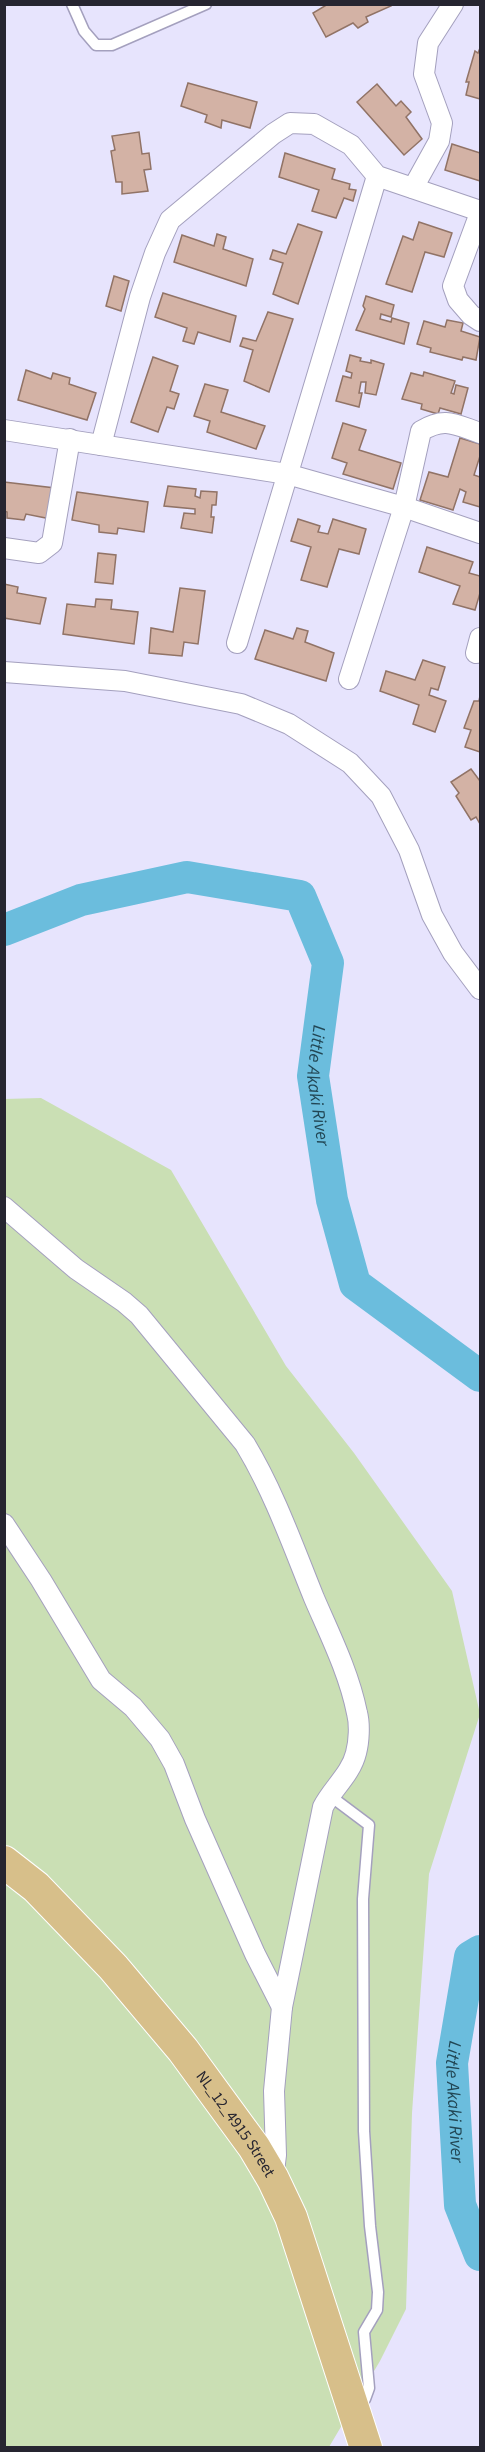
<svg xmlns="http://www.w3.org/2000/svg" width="485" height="2452" font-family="'Source Sans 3',sans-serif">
	<rect width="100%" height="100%" fill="#e7e4fd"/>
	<polygon fill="#cadfb4" points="41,1098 171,1170 286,1366 354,1453 452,1591 480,1714 429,1874 412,2113 406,2309 380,2361 329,2447 5,2447 4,1099"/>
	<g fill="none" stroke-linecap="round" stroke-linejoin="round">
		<g stroke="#6bbddd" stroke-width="32">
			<path id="s1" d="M4,930L81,900L187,877L300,896L328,963L313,1076L332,1200L355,1284L480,1376"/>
			<path id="s2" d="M480,1951L470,1957L452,2063L460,2205L480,2255"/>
		</g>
	</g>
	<g fill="#d3b2a5" stroke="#917366" stroke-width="1.5">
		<polygon points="328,4 390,4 391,6 366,17 368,22 358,28 353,23 326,37 313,13"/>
		<polygon points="480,48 480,99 466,95 469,82 466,82 475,51 478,53"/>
		<polygon points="188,83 257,102 250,128 222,120 221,128 205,122 207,115 181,106"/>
		<polygon points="377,84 396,106 401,101 411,112 406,117 422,139 404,155 357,102"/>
		<polygon points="139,132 142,154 149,153 151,169 144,170 148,191 122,194 122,182 116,182 111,151 115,150 112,136"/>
		<polygon points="452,144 480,153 480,150 480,181 445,170"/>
		<polygon points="285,153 335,169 332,179 350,184 349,189 356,190 353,201 344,198 336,218 312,211 319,190 279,177"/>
		<polygon points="419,222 452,233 444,257 425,252 412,292 386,284 403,236 413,240"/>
		<polygon points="298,224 322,232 298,304 273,294 283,263 270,259 273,250 286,254"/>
		<polygon points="217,234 226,237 223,249 253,259 246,286 174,262 182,235 214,246"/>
		<polygon points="114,276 129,281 121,311 106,306"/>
		<polygon points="163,293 236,316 230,342 198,332 194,344 183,341 187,328 155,317"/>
		<polygon points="366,296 394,305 391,317 381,314 380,319 391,322 392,318 409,323 404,344 356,330 365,309 363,306"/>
		<polygon points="268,312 293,319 269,392 244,381 253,350 240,346 243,338 256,341"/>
		<polygon points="447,320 463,323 461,331 480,337 476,360 463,357 462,360 430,352 431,348 417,344 424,321 445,327"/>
		<polygon points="350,355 361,358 360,361 371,363 371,360 384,364 376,395 365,393 366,382 361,382 359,393 362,393 359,407 336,401 343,376 351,378 352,373 346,371"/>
		<polygon points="153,357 178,366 170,391 179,394 174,409 167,407 158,432 131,422"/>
		<polygon points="26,370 51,379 53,373 70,378 69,384 96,393 87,420 18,400"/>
		<polygon points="424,372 455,381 451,393 454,394 456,385 468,388 461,414 440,408 438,414 421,409 422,404 402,399 411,373 423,376"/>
		<polygon points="205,384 228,390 221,412 265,426 256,449 207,432 210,421 194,416"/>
		<polygon points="343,423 366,430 359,450 401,463 393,489 343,474 347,463 332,458"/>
		<polygon points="460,438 480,444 480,456 474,475 480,477 480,507 463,502 466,492 460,489 453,510 420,500 429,472 448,477"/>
		<polygon points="4,482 55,488 51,519 26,514 24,520 7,518 7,512 4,511"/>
		<polygon points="168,486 196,489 195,496 200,498 201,491 217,492 216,505 212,505 211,517 214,517 212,533 181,528 184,513 195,514 195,509 164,506"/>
		<polygon points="77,492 148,502 144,532 118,528 117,534 99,532 99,525 72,520"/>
		<polygon points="298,519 320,526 318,532 328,534 333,519 366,529 359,554 339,549 327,587 301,580 311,547 291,541"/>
		<polygon points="427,547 473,562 469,573 480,576 480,593 475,610 453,604 460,586 419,572"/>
		<polygon points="98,553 116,555 113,584 95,582"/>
		<polygon points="4,584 18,587 17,593 46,598 40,624 4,618"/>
		<polygon points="180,588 205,591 198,644 184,642 182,656 149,653 151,628 173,632"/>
		<polygon points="96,599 112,600 111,609 138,612 134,644 63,634 67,604 95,607"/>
		<polygon points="297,628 308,631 305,642 334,653 326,681 255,659 265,630 293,639"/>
		<polygon points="423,660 445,667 438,690 431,688 429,695 446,701 435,732 413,724 419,705 380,691 386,671 415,680"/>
		<polygon points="480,696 480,752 465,747 471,730 464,728 474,701 479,701"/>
		<polygon points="471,769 480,781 480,824 476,817 471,820 456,796 459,793 451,782"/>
	</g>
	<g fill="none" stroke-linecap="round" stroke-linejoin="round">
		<g stroke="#a4a0be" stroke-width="13">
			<g id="service">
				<polyline points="72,4 84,31 96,45 112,45 206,4"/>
				<polyline points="329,1795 369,1825 363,1899 364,2131 370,2226 378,2292 377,2310 364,2332 369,2388 365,2399 358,2406"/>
			</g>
		</g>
		<g stroke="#a4a0be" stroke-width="22">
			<g id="minor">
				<polyline points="413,188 439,141 442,123 424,74 428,43 453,4"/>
				<polyline points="480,213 453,286 458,300 471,315 480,321"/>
				<polyline points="4,430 287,474 404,507 480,533"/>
				<polyline points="101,445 140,297 155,253 170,220 273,134 290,123 314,124 351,145 377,176 480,211"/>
				<polyline points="4,548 39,553 52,543 70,439"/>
				<polyline points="237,643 377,176"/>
				<polyline points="476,653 480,638"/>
				<polyline points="4,672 125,681 241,704 289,724 350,763 381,796 409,850 432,915 453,953 480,989"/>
				<path d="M349,679L404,507L421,431C445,416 456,425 480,433"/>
				<path d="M4,1207L76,1269L124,1302L139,1315L245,1444C274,1492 293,1546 314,1598C330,1635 349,1673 357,1713C360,1724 359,1742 356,1753C351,1774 332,1789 323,1807L282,2007L274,2091L276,2155L273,2179"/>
				<polyline points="4,1524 41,1580 101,1680 133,1707 160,1739 174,1764 195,1819 255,1954 282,2007"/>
			</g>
		</g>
		<g stroke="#fff" stroke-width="34">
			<g id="primary">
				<path id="s3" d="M4,1862L36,1887L113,1967L183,2050L254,2147L273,2179L291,2217L366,2448"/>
			</g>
		</g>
		<use href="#service" stroke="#fff" stroke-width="10"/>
		<use href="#minor" stroke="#fff" stroke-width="20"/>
		<use href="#primary" stroke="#d7bf8a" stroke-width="32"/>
	</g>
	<g text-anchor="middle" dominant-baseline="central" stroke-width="4.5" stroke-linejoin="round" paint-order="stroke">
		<g font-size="16" fill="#262530" stroke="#fff">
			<text stroke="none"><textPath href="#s3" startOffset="351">NL_12_4915 Street</textPath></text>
		</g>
		<g font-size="18" font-style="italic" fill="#224755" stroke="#fff">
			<text stroke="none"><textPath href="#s1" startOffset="502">Little Akaki River</textPath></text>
			<text stroke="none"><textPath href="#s2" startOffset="158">Little Akaki River</textPath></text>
		</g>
	</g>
	<rect width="485" height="2452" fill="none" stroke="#262530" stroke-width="12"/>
</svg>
